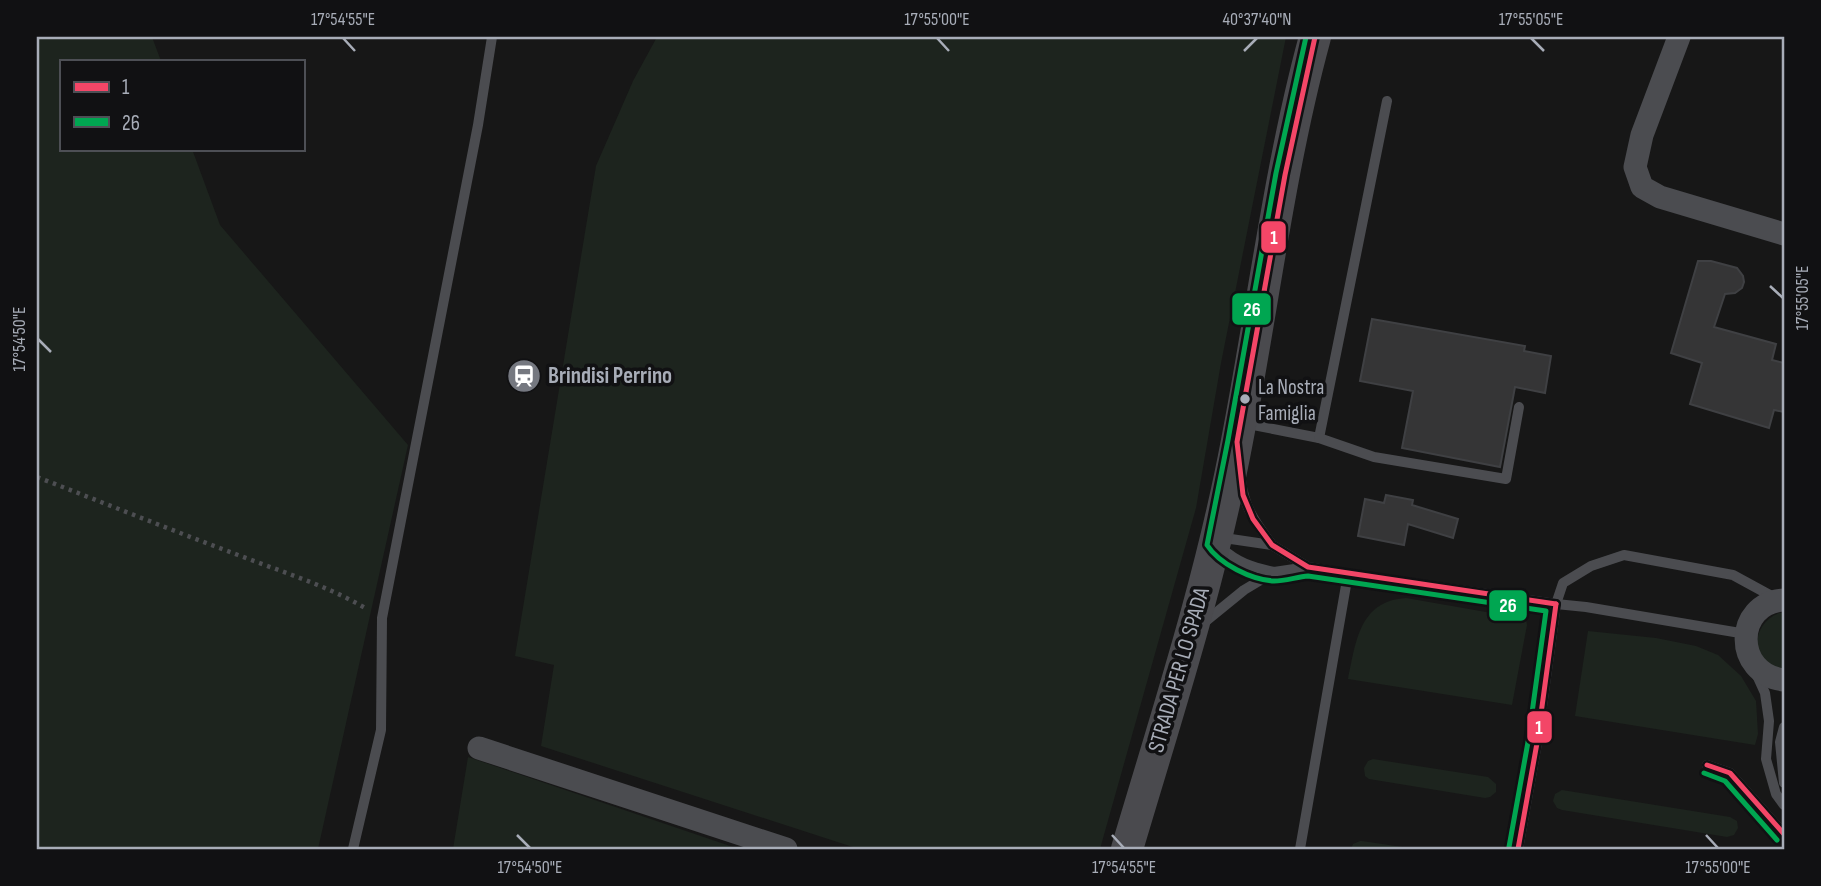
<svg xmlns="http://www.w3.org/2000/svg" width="1821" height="886" font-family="'Sofia Sans Condensed',sans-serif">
	<rect width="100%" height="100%" fill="#171717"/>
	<g fill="#1d241e">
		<polygon points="37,37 152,37 161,61 61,61 61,149 192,149 220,225 408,445 318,849 37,849"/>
		<polygon points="657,37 1286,37 1221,363 1196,508 1100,849 859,849 541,746 554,665 515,656 596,166 633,81"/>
		<path d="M1406,598L1526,619L1527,625L1512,705L1348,679C1356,642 1359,601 1406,598Z"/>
		<path d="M1779,613H1784V670C1752,667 1747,626 1779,613Z"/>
		<polygon points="1588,631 1656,638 1696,646 1718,655 1741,676 1756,701 1758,734 1755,745 1575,716"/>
		<polygon points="468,757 739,849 453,849"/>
		<polygon points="1373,759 1488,777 1496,784 1496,792 1490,797 1485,798 1369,779 1365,776 1364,768 1368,761"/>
		<polygon points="1562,790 1730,817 1737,821 1738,828 1734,835 1727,837 1562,810 1557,808 1553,801 1555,794"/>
		<polygon points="1360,841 1362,841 1416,849 1351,849 1353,844"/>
	</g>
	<g fill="#353536" stroke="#3f4043" stroke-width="2">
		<polygon points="1698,261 1711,261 1737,268 1743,276 1744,282 1742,288 1735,293 1725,294 1714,327 1776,344 1772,360 1784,363 1784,412 1774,410 1769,428 1690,404 1702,363 1671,353"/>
		<polygon points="1372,319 1525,346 1524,351 1551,356 1545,393 1515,387 1500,467 1402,448 1413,391 1360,381"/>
		<polygon points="1386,495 1413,500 1412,505 1458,519 1453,538 1408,524 1404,545 1358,536 1365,499 1384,503"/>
	</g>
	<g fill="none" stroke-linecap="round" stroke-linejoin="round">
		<path stroke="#4d4e52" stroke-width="4.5" stroke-dasharray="3.5 5" stroke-linecap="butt" d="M37,477C104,503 171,530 238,555C282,572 326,585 367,609"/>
		<g stroke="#4b4c50" stroke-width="10">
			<polyline points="1243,423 1319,438 1387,101"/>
			<polyline points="1319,438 1374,457 1506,479 1519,407"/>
			<path d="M1241,480C1244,508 1256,523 1272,545"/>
			<polyline points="1218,542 1231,539 1272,545 1308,567"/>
			<path d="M1220,547C1238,563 1251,567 1274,572"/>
			<polyline points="1201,625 1244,590 1274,572 1308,567 1348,574 1556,604 1586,607 1746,634"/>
			<polyline points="1755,671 1765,693 1769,721 1766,759 1776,794 1784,805"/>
			<polyline points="1784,727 1780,742 1784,783"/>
			<polyline points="1707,765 1730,773 1784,834"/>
			<polyline points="353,849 381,730 382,618 478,125 492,37"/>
			<polyline points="1300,849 1348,574"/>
			<polyline points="1518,849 1537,743 1556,604 1563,583 1591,566 1624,555 1733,575 1777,599"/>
		</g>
		<g stroke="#4b4c50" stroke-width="23">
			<polyline points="1679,37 1642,135 1635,167 1642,187 1660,197 1784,234"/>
			<path d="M1784,600C1734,603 1733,674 1784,680"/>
			<polyline points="479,748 786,849"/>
		</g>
		<path stroke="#4a4a4e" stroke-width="32" d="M1127,849C1167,714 1211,580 1237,441C1263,307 1279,169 1315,37"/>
		<g stroke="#111113" stroke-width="10">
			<g id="bus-1">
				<polyline points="1315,37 1285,175 1237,442 1243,495 1253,519 1272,545 1308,567 1556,604"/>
				<polyline points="1707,765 1730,773 1784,834"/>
				<polyline points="1518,849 1537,743 1556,604"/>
			</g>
		</g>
		<g stroke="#111113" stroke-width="10">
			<g id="bus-2">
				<path d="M1306,37L1276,173L1228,440L1207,545C1219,564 1252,580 1274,581C1285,581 1297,577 1308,576L1546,611L1528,742L1509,847"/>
				<polyline points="1704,773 1725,781 1777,840"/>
			</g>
		</g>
		<use href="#bus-1" stroke="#f34667" stroke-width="5"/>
		<use href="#bus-2" stroke="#00a651" stroke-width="5"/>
	</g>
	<path fill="none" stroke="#a8adb8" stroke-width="2.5" d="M343,38L355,51M937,38L949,51M1531,38L1544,51M1244,51L1257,38M1770,286L1783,298M38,339L51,352M517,835L530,848M1112,835L1124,848M1706,835L1718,848"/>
	<defs>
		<g id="station-disc" transform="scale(1.75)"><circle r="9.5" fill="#757880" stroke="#111113"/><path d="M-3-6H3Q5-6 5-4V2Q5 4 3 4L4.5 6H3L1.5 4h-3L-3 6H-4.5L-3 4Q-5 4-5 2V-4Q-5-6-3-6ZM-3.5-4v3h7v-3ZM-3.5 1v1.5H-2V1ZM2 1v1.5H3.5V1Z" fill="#fff"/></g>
	</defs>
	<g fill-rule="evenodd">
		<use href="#station-disc" x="524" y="376"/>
	</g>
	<circle fill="#a8adb8" stroke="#111113" stroke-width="2.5" cx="1245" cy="399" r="6"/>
	<g text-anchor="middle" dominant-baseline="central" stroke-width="7" stroke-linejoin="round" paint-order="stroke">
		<g font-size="21" fill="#a8adb8" stroke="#111113" text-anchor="start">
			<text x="1258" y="387">La Nostra<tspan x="1258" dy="26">Famiglia</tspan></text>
		</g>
		<g font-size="23" font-weight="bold" fill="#a8adb8" stroke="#111113" text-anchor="start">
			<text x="548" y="376">Brindisi Perrino</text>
		</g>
		<g font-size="23" fill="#a8adb8" stroke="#111113">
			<text transform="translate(1179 670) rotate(-74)">STRADA PER LO SPADA</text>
		</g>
	</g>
	<g stroke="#111113" stroke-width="2.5">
		<rect x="1260" y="220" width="27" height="34" rx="7" fill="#f34667"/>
		<rect x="1231" y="292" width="41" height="34" rx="7" fill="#00a651"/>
		<rect x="1488" y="589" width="40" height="33" rx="7" fill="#00a651"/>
		<rect x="1526" y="710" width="27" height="34" rx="7" fill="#f34667"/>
	</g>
	<g font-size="19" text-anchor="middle" font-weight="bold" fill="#fff">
		<text x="1274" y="244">1</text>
		<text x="1252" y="316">26</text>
		<text x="1508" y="612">26</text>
		<text x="1539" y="734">1</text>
	</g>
	<rect width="1821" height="886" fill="none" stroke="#111113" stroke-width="77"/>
	<rect x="60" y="60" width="245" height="91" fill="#111113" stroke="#4d4f55" stroke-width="2"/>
	<rect x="74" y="82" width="35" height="10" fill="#f34667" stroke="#4d4f55" stroke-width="2"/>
	<text x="122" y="94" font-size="21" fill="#a8adb8">1</text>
	<rect x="74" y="117" width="35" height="10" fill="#00a651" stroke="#4d4f55" stroke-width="2"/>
	<text x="122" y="130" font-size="21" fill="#a8adb8">26</text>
	<rect x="38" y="38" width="1745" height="810" fill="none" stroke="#a8adb8" stroke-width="2.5"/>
	<g font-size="18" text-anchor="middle" fill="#a8adb8">
		<text x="343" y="25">17°54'55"E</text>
		<text x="937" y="25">17°55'00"E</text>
		<text x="1257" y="25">40°37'40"N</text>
		<text x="1531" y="25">17°55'05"E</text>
		<text transform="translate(1802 298) rotate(-90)" y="6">17°55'05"E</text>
		<text transform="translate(19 339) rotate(-90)" y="6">17°54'50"E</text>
		<text x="530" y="873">17°54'50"E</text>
		<text x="1124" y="873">17°54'55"E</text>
		<text x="1718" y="873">17°55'00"E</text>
	</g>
</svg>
